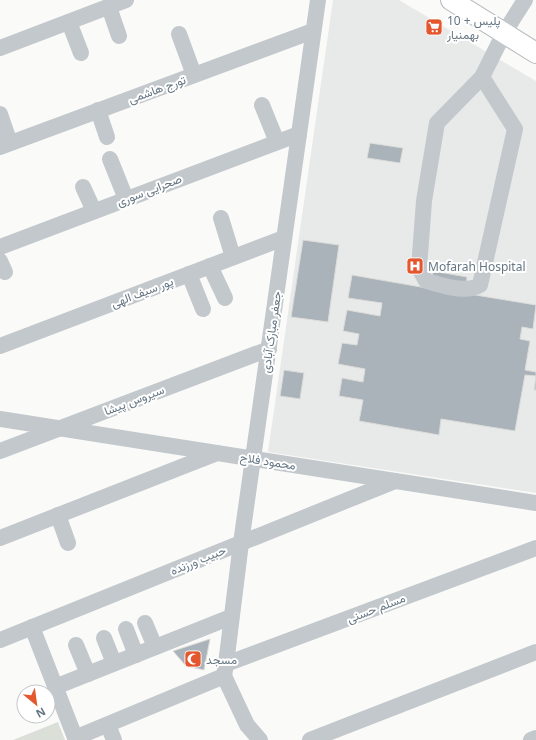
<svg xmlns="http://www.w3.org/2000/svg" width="536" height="740" font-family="'Noto Sans',Vazirmatn,sans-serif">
	<rect width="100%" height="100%" fill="#fafaf8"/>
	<polygon fill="#e8e9e9" points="333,0 399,0 536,81 536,493 268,452"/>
	<polygon fill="#dadfd7" points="58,722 65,740 13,740"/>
	<g fill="#aab3b9" stroke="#dcdcda">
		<polygon points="370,143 403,148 400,163 367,158"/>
		<polygon points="303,240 339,245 328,322 291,317"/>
		<polygon points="433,271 467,277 466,287 451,291 536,305 533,329 522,327 520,339 530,341 525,370 536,372 536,390 534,390 536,376 525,375 515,431 441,419 439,435 359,421 363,400 339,396 342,378 363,382 365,369 338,364 342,343 357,345 359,334 343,331 347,310 380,316 382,303 348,298 352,275 444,291 431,282"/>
		<polygon points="284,370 304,373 300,399 280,396"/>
		<polygon points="210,639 204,670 186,666 173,651"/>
	</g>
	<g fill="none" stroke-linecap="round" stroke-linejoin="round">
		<g stroke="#b5babe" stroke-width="22">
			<polyline id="major" points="451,0 536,53"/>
		</g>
		<g stroke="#c3c8cc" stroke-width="16">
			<polyline points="109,7 119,36"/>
			<polyline points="69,22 81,53"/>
			<polyline points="179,34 194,75"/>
			<polyline points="0,48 126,0"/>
			<path d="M482,77L515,129L480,285C465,294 442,285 426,281L419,268L424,201L437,123L482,77L504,33L525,0"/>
			<polyline points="262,105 277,142"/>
			<polyline points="98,110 107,137"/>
			<polyline points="0,114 10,143"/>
			<polyline points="0,147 313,31"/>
			<polyline points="110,159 126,199"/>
			<polyline points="83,187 94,211"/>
			<polyline points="221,218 233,257"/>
			<polyline points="0,247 299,134"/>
			<polyline points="0,261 5,272"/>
			<polyline points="210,266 225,298"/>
			<polyline points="189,274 203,309"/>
			<polyline points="0,346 284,238"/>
			<polyline points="0,419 536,503"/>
			<polyline points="0,451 269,349"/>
			<polyline points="58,515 68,543"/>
			<polyline points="0,538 217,453"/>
			<polyline points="145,623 155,647"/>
			<polyline points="32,627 76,740"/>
			<polyline points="126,629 136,655"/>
			<polyline points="104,638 114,663"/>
			<polyline points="0,640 395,481"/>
			<polyline points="76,645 88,674"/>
			<polyline points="226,664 241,543 318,0"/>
			<polyline points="224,676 226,664 536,548"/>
			<polyline points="224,676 247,725 260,740"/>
			<polyline points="55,687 231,617"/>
			<polyline points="108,725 114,740"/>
			<polyline points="75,738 224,676"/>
			<polyline points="310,740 536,652"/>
			<polyline points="531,740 536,738"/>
		</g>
		<use href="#major" stroke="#fff" stroke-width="20"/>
	</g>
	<defs>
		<g id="supermarket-square" transform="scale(0.9)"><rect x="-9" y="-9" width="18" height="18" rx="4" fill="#e4572e" stroke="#fff"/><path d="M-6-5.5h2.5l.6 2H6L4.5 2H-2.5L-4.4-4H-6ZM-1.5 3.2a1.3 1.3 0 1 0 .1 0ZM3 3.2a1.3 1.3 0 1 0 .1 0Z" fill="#fff"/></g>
		<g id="hospital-square" transform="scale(0.9)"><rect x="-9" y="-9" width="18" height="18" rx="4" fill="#e4572e" stroke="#fff"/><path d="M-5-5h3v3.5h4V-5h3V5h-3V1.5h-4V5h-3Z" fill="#fff"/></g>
		<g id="mosque-square" transform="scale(0.9)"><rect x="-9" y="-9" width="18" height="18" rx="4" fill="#e4572e" stroke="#fff"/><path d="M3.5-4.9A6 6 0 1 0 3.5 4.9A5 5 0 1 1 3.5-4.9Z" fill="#fff"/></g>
	</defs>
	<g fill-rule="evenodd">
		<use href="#supermarket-square" x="434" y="27"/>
		<use href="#hospital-square" x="415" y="266"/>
		<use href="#mosque-square" x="193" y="659"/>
	</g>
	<g text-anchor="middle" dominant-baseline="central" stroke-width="4" stroke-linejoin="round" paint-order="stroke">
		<g font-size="12" fill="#657683" stroke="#fff" text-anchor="start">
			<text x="447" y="20">پلیس + 10<tspan x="447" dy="14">بهمنیار</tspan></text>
			<text x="428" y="266">Mofarah Hospital</text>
			<text x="206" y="659">مسجد</text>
		</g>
		<g font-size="12" fill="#657683" stroke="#fff">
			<text transform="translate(157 89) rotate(-20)">تورج هاشمی</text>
			<text transform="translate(149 190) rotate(-21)">صحرایی سوری</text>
			<text transform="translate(142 292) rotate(-21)">پور سیف الهی</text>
			<text transform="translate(271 332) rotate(-82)">جعفر مبارک آبادی</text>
			<text transform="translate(134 400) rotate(-21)">سیروس پیشا</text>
			<text transform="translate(268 461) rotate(9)">محمود فلاح</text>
			<text transform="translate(198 560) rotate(-22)">حبیب ورزنده</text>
			<text transform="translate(376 608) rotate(-21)">مسلم حسنی</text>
		</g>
	</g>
	<g transform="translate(36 704) rotate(151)"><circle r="19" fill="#ffffff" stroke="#c1c8cd"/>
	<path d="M0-3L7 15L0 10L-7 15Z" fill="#e4572e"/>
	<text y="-6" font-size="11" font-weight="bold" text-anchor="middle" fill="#657683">N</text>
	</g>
</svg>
